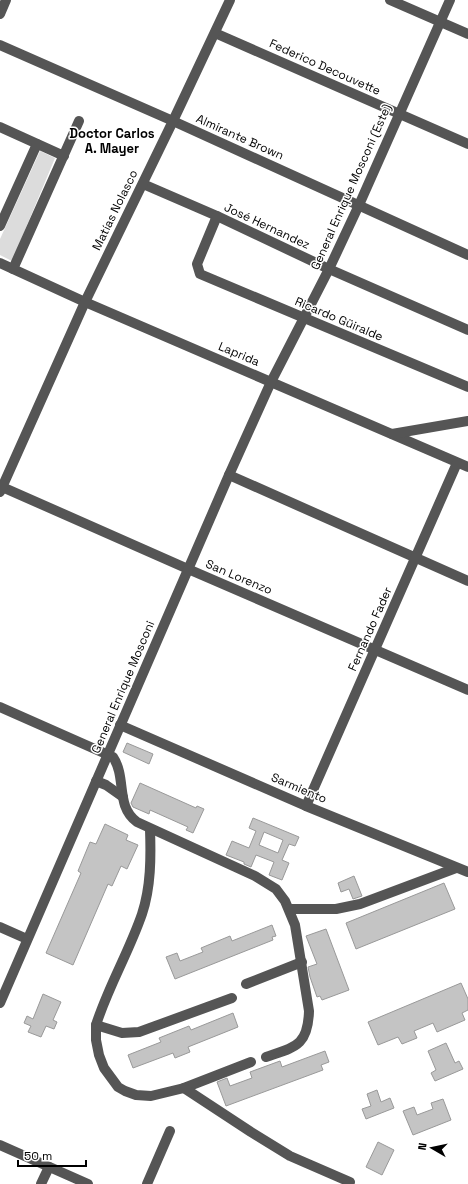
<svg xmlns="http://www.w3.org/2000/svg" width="468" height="1184" font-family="'Space Grotesk',sans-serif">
	<rect width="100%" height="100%" fill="#fff"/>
	<polygon fill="#dcdcdc" points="40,151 55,158 12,261 0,255 0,239"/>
	<g fill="#c4c4c4" stroke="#999" fill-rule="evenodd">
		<polygon points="127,743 153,754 149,764 123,752"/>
		<polygon points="140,783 196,808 197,806 204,809 193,833 186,830 188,827 150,810 149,814 133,807 131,803"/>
		<path d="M253,818L299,837L295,846L289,844L282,860L289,863L282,880L269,875L274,862L256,855L251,867L244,864V862L226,855L232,841L249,848L256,831L249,828ZM264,832L283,840L278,853L259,845Z"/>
		<polygon points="105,824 128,835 126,840 138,845 127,869 121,866 112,886 108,884 73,965 46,953 81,873 78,871 90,842 96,844"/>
		<polygon points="354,876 362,896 353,899 349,889 341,892 338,883"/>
		<polygon points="444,883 455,909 356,949 346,923"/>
		<polygon points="272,925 276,936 272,937 273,940 175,979 166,957 177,953 180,961 203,952 201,948 230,936 232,941"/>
		<polygon points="326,929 349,990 322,1000 320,996 317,997 310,977 308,967 317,964 306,936"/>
		<polygon points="461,983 468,999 468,1010 462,1013 465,1020 437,1032 433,1023 414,1031 417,1038 402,1044 398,1037 378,1045 368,1022"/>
		<polygon points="43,994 61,1002 53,1020 57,1022 54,1029 46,1026 41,1037 28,1032 31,1026 24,1023 27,1016 33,1019"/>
		<polygon points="233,1013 238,1027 188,1047 190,1052 175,1058 173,1053 133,1068 128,1055 161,1042 159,1038 189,1026 191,1030"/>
		<polygon points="446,1043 455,1063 459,1061 463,1069 435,1081 431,1073 436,1070 428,1051"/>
		<polygon points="325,1051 329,1062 321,1065 323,1070 226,1106 217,1082 227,1078 230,1086 252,1078 250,1072 280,1061 282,1067"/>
		<polygon points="377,1090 381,1102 390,1098 394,1108 366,1119 362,1109 371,1106 367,1094"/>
		<polygon points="443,1099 451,1120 413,1135 403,1111 414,1107 417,1115 433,1109 431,1103"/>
		<polygon points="378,1142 394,1150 382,1175 366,1167"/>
	</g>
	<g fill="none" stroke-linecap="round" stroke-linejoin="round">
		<g stroke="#555" stroke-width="10">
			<polyline points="390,0 468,34"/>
			<polyline points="0,14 6,0"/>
			<polyline points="215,33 468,144"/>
			<polyline points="0,45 173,121 468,255"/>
			<polyline points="0,127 64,156"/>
			<polyline points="143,184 217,216 329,269 468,330"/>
			<polyline points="217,216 197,264 200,274 468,387"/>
			<polyline points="0,226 37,144"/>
			<polyline points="0,263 85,302 468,467"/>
			<polyline points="13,269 79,121"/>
			<polyline points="392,434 468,421"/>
			<polyline points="229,475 468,581"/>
			<polyline points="0,486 188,569 468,690"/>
			<polyline points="0,492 85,302 173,121 230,0"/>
			<path d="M0,707L113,757C127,778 115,806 137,822L255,876L276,889L285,901L295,925L309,1011C308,1046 295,1047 266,1057"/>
			<polyline points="120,725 306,806 468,872"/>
			<polyline points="96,781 106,785 123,797"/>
			<polyline points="306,806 457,463"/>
			<path d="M150,829C151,857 151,887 142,914C129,952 108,987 96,1025V1040L99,1055L104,1068L118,1087L125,1091L136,1095L151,1096L184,1088L251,1062"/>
			<polyline points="289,909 336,909 360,904 456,868"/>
			<polyline points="0,927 27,939"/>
			<polyline points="246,984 302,962"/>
			<polyline points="0,1003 229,475 271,382 329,269 359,205 450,0"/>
			<polyline points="96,1025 122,1033 139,1032 232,998"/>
			<polyline points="184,1088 251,1132 290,1156 350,1182"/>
			<polyline points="0,1145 88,1184"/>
			<polyline points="41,1184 49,1167"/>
			<polyline points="147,1184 170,1131"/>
		</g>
	</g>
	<g text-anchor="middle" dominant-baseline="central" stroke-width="3" stroke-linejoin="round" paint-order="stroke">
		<g font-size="12" fill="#000" stroke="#fff">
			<text transform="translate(325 67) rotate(24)">Federico Decouvette</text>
			<text transform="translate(240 137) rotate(24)">Almirante Brown</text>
			<text transform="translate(351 187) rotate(-66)">General Enrique Mosconi (Este)</text>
			<text transform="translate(115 210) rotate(-64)">Matías Nolasco</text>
			<text transform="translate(267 226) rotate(25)">José Hernandez</text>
			<text transform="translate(339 319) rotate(23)">Ricardo Güiralde</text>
			<text transform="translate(239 354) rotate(23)">Laprida</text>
			<text transform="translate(239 577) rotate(23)">San Lorenzo</text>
			<text transform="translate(370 629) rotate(-66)">Fernando Fader</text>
			<text transform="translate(123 687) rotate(-67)">General Enrique Mosconi</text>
			<text transform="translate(299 788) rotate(23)">Sarmiento</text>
		</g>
		<g font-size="13" font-weight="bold" fill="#000" stroke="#fff">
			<text x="112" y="133">Doctor Carlos<tspan x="112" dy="15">A. Mayer</tspan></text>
		</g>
	</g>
	<g transform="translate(432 1148) rotate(279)" stroke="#ffffff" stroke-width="3" paint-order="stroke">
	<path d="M0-3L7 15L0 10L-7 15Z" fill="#000000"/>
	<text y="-6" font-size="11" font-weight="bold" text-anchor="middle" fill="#000000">N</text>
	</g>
	<path d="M18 1160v6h68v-6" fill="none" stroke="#000000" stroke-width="2"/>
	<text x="24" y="1160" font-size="12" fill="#000000" stroke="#ffffff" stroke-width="3" paint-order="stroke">50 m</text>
</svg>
